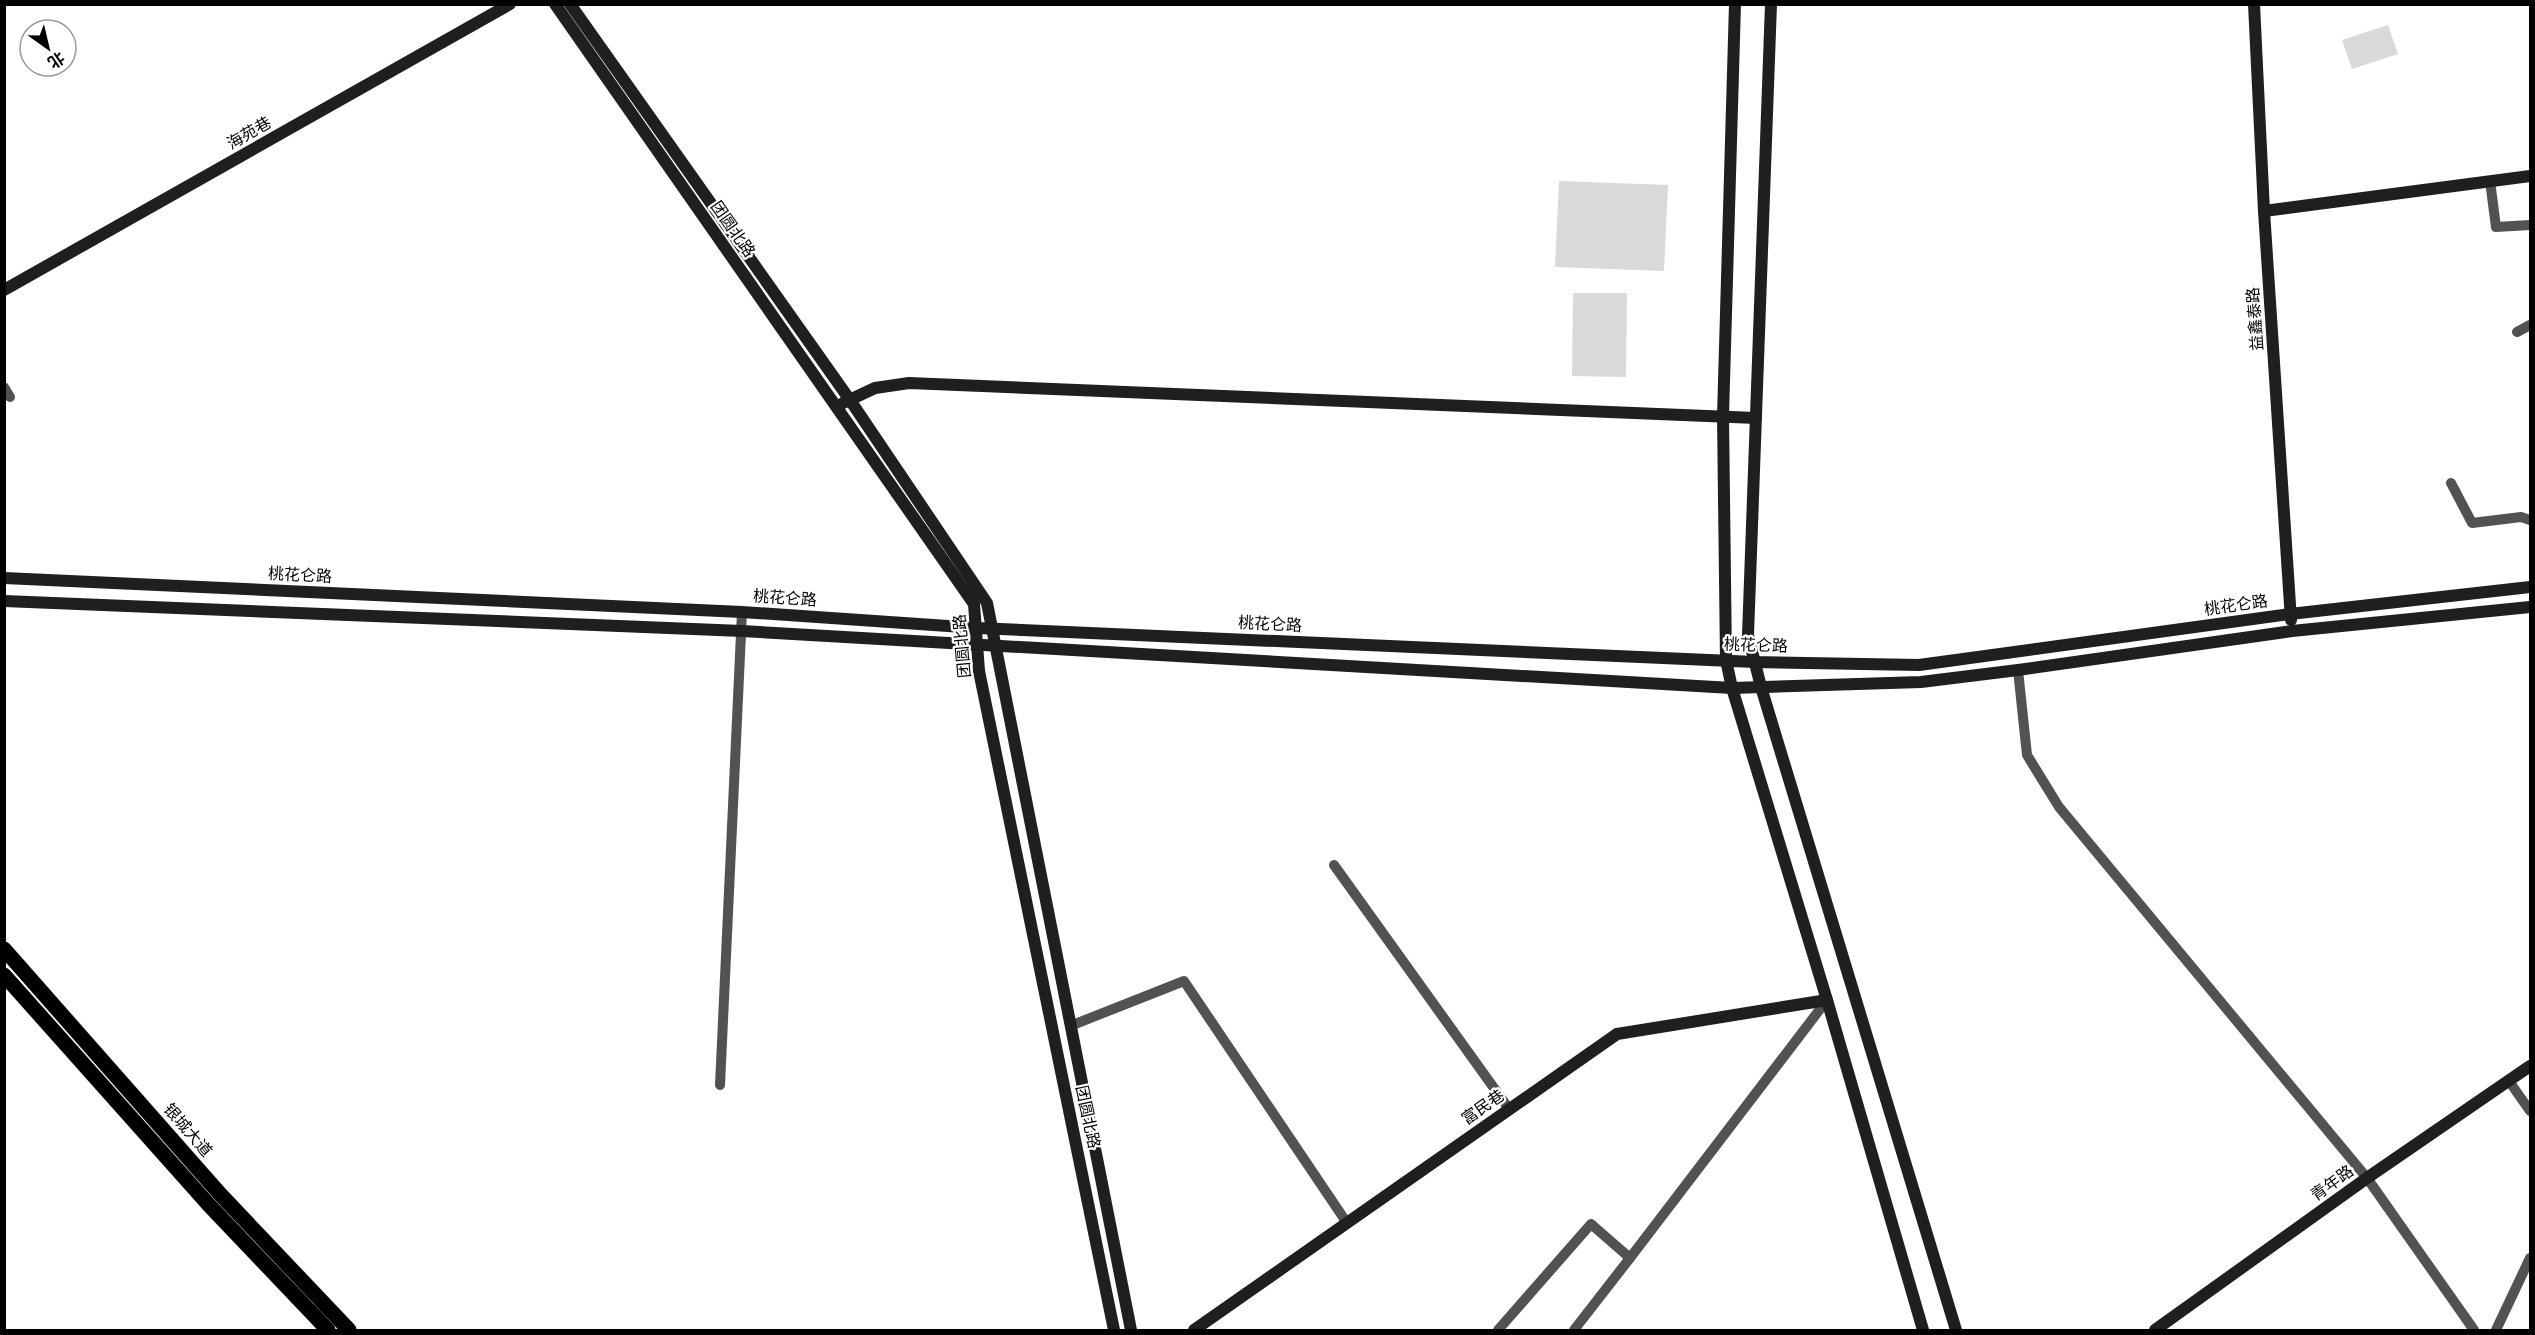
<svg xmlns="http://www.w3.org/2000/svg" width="2535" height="1335" font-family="'DejaVu Sans','Noto Sans SC',sans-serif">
	<rect width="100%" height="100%" fill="#fff"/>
	<g fill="#d9d9d9">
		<polygon points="2388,25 2398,54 2352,69 2342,40"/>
		<polygon points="1559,181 1668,185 1664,271 1555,267"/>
		<polygon points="1573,293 1627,293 1626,377 1572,376"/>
	</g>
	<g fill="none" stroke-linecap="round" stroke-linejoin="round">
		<g stroke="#dbdbdb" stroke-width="16">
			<g id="primary">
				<polyline points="4,949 220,1194 349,1330"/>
				<polyline points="4,975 209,1205 328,1330"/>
			</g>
		</g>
		<g stroke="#525252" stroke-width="10">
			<polyline points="2490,181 2496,227 2530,225"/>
			<polyline points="2517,332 2530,325"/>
			<polyline points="4,387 10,397"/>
			<polyline points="2451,483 2472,523 2521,517 2530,520"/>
			<polyline points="2018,670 2027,755 2059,807 2367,1178 2474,1330"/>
			<polyline points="1334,865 1509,1109"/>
			<polyline points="1070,1026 1184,981 1347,1223"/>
			<polyline points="2509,1081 2530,1111"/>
			<polyline points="720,1085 742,612"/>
			<polyline points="1630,1258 1827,1000"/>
			<polyline points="1498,1330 1591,1224 1630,1258 1574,1330"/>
			<polyline points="2496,1330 2530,1258"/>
		</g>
		<g stroke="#1f1f1f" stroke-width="12">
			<polyline points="555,4 974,604 979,671 1114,1330"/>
			<polyline points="570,4 850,400 987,603 1131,1330"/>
			<polyline points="1735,4 1723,416 1726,660 1732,688 1827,1000 1923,1330"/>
			<polyline points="1771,4 1748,635 1761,687 1956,1330"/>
			<polyline points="2254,4 2264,211 2291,620"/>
			<polyline points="2264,211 2530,176"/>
			<polyline points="4,290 510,4"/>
			<polyline points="843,403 875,388 909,383 1756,418"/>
			<polyline points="4,578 742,612 977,628 1755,662 1919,665 2290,614 2530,587"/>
			<polyline points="4,601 742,631 1732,688 1921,682 2018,670 2292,631 2530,607"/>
			<polyline points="1194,1330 1617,1034 1827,1000"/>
			<polyline points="2155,1330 2367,1178 2530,1066"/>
		</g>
		<use href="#primary" stroke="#000" stroke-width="15"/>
	</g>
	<g text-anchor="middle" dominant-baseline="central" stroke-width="4.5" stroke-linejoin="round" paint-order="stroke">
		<g font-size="16" fill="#000" stroke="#fff">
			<text transform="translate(249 133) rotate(-30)">海苑巷</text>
			<text transform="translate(733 229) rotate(55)">团圆北路</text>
			<text transform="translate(2255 319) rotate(-94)">益鑫泰路</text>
			<text transform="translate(300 575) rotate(3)">桃花仑路</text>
			<text transform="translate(785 598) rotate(4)">桃花仑路</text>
			<text transform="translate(2236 605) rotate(-8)">桃花仑路</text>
			<text transform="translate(1270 624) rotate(3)">桃花仑路</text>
			<text transform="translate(1756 645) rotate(2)">桃花仑路</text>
			<text transform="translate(962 646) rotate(-95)">团圆北路</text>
			<text transform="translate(1483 1107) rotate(-35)">富民巷</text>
			<text transform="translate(1088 1117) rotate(78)">团圆北路</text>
			<text transform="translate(188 1130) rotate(49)">银城大道</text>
			<text transform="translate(2332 1183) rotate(-36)">青年路</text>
		</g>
	</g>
	<rect width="2535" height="1335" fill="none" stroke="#000000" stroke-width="12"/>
	<g transform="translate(48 48) rotate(146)"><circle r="28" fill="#ffffff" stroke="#999999" stroke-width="1.5"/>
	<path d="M0-4.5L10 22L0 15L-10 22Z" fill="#000000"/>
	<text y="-9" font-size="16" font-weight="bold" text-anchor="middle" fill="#000000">北</text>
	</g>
</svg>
